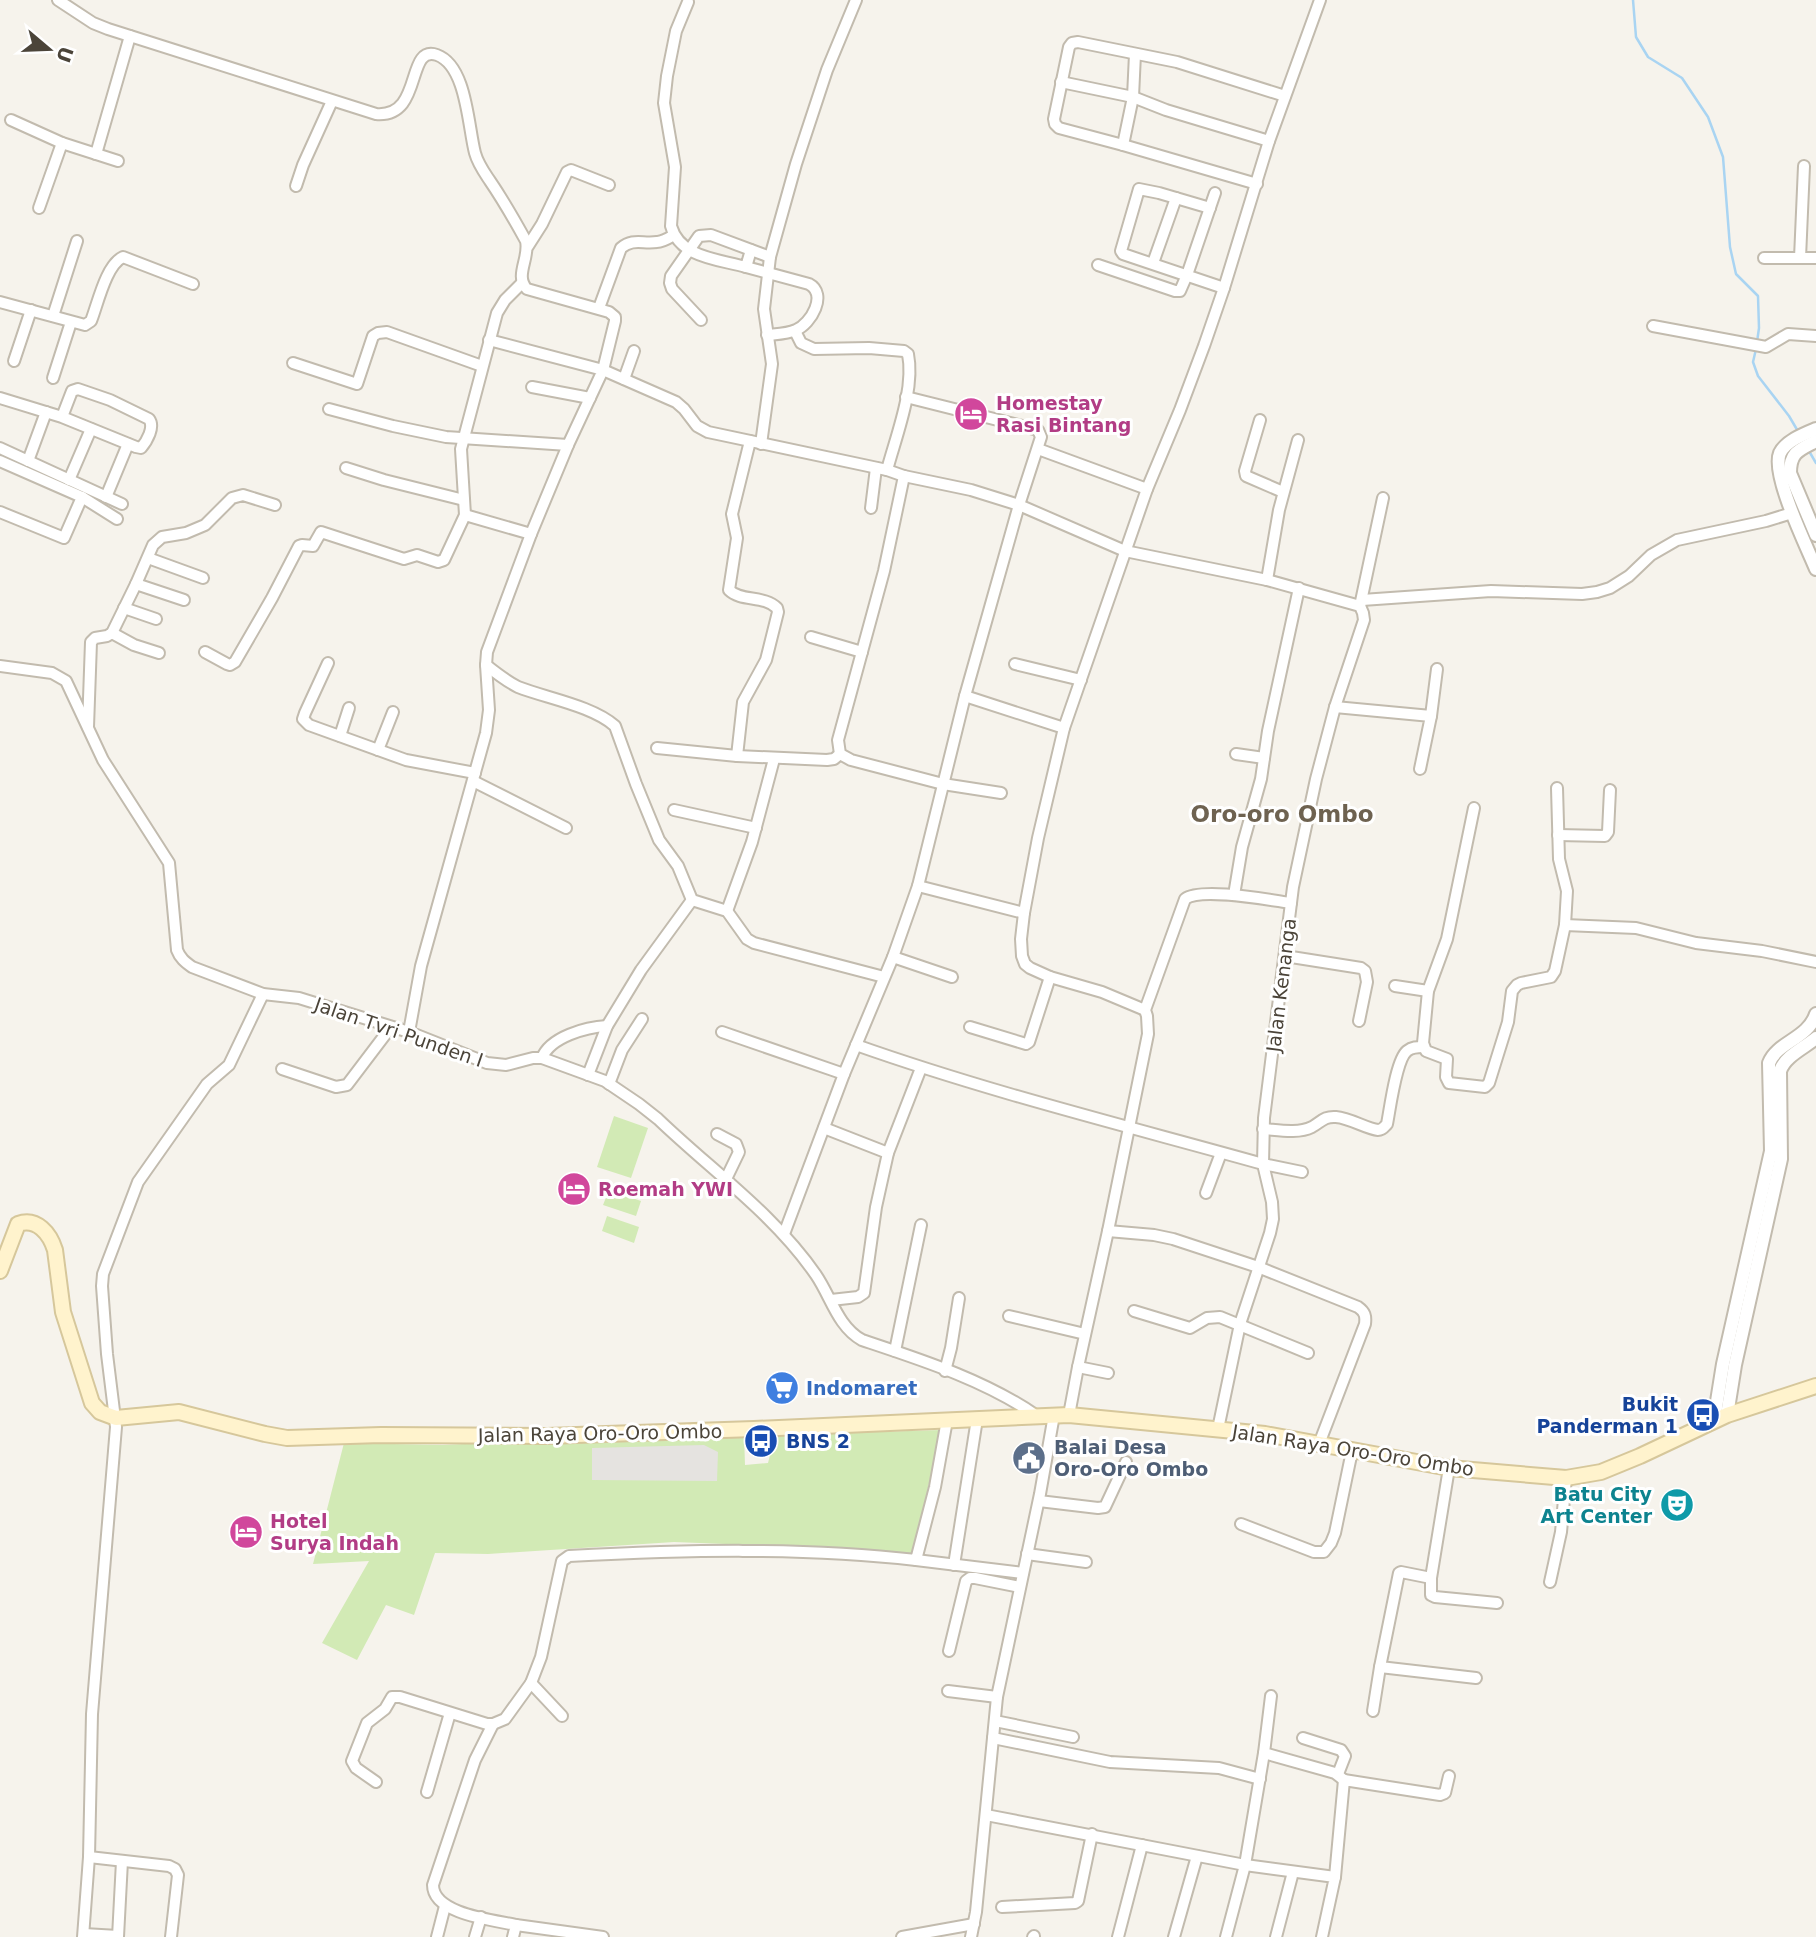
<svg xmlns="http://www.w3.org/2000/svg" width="1816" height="1937" font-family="'DejaVu Sans',sans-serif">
	<rect width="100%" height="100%" fill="#f6f3ec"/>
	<g fill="#d2eab5">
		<polygon points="614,1116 648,1128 631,1178 597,1167"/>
		<polygon points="609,1190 641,1201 636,1216 603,1205"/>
		<polygon points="607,1216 639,1227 634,1243 602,1231"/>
		<polygon points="941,1430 913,1554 806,1547 674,1542 488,1554 435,1553 414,1615 386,1605 357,1660 322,1643 369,1561 313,1564 344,1443 443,1445 589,1438 744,1435 745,1465 768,1463 775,1435"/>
	</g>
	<polygon fill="#e5e3e0" points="704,1445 718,1452 717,1481 592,1480 592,1448"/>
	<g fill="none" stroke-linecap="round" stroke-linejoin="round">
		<g stroke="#a9d4f2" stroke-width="2.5">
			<polyline points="1633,0 1636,37 1648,57 1682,78 1708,117 1723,157 1730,247 1736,274 1758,296 1759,328 1757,342"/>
			<polyline points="1756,349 1753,362 1758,376 1789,416 1799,433"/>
			<polyline points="1809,451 1816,463"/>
		</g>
		<g stroke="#c2bbae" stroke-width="14">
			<g id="minor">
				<path d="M58,0L93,23L108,29L376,114C424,118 405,44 437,55C467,66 468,127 475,153C478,164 484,172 490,181C503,200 515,221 526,241C530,258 514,276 527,289L609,312L615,317V321L603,370L676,402L684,409L697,426L708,432L887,470L904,476L971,490L1019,505L1125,551L1267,580L1360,606L1363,613L1364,620L1335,707L1316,779L1293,887L1264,1118L1263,1164L1272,1202L1273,1219L1270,1233L1240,1324L1218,1429"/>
				<path d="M688,2L676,31L667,76L664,103L675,167L671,226C680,258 718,259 746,267L751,250"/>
				<polyline points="1061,82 1133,97 1166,110 1269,141"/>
				<polyline points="11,120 62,143 118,161"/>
				<polyline points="1123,145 1133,97 1135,54"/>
				<polyline points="96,154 130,36"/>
				<polyline points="1257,184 1123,145 1059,128 1055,124 1054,119 1069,47 1072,43 1078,42 1177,62 1285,96"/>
				<polyline points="296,186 303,165 332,101"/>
				<polyline points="39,208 62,143"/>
				<polyline points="1210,208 1159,193 1139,189 1121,251 1123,254 1224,288"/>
				<polyline points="528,246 542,224 567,172 571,170 609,185"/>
				<polyline points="1764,258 1816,258"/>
				<polyline points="1800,258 1804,166"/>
				<polyline points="1153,263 1176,198"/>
				<polyline points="1098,265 1175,291 1180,291 1187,275 1215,193"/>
				<path d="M746,267L809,284C828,294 811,324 796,330C787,334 776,334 767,335"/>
				<path d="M0,302L85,325L91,321C98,303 106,265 123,257L193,284"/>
				<path d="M599,308L621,248C633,238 642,244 657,242C663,242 669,238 674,235"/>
				<polyline points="53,316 77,241"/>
				<polyline points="701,320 672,289 670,283 671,276 699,236 711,235 770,257"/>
				<polyline points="1653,326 1766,347 1788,334 1816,336"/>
				<path d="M795,331L801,343L814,349L869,348L904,351L908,354C915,389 896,436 887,470"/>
				<polyline points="14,361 31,310"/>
				<polyline points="293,363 357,384 373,336 378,333 387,332 482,366"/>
				<polyline points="53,378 71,322"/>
				<polyline points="624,379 634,351"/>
				<polyline points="532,387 590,398"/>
				<path d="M0,398L62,417L136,447L141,448C147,441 155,427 149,419L110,400L78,389L72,391L62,417"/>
				<polyline points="329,409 393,426 446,437 568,445"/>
				<polyline points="1260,420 1245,471 1246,476 1283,492"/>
				<polyline points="761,444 772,364 764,309 770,257 796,164 827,70 856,0"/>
				<polyline points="0,448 122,504"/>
				<polyline points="1038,449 1147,489"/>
				<polyline points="0,461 82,497 64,538 0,512"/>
				<polyline points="28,461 46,412"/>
				<polyline points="346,468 384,480 464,500"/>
				<polyline points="904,476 884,571 838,740 840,754 851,760 943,784 1001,793"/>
				<polyline points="69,480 91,429"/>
				<polyline points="82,497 117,519"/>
				<polyline points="106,497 128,444"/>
				<polyline points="871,508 876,468"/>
				<polyline points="465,515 531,534"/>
				<polyline points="148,558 203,578"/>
				<polyline points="1267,580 1279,510 1298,440"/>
				<polyline points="136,584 184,600"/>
				<polyline points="1362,600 1491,591 1582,594 1597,592 1610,588 1629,576 1651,555 1677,540 1766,521 1792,513"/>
				<polyline points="1360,606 1383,498"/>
				<polyline points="124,608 156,619"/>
				<polyline points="112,633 134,645 159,653"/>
				<polyline points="811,637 862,652"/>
				<polyline points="205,652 227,664 230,665 235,662 272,598 299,546 302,545 313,546 321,532 404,559 417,555 438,562 444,560 465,515 461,449 497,313 505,300 522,283"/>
				<polyline points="328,663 305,713 303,719 309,725 406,760 475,773"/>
				<polyline points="1015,664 1081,680"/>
				<path d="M486,665C496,673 506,681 518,687C546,698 593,706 615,726L636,784L659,840L678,866L692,900L727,911L747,939L754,943L884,977"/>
				<path d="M0,666L52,673L66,681L103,760L169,863L177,950C180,958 185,962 192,967L263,994L299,998L409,1032L487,1063L506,1065L533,1058H542L605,1081L639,1104L658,1119C711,1170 774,1214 816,1275C831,1297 838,1327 862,1340C922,1360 985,1380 1037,1416"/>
				<polyline points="965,696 1064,728"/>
				<polyline points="1335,707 1431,716 1420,769"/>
				<polyline points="1431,716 1437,669"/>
				<polyline points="88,727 91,642 95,638 107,636 112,633 136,584 153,545 162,537 186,533 205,525 232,498 243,495 275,505"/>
				<polyline points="340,736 349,708"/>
				<polyline points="657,748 737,756 827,760 834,759 840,754"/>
				<polyline points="378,750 393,712"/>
				<polyline points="1236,754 1264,758"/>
				<path d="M737,756L743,702L766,660L778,612L777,608C764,595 741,602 729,590L737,538L732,514L750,441"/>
				<polyline points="473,781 566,828"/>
				<polyline points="1557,788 1559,859 1567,891 1565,925"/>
				<polyline points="1474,808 1447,939 1428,991 1423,1043 1426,1051 1447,1059 1446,1077 1449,1083 1485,1087 1489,1083 1508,1022 1512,991 1517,985 1521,983 1551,977 1555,971 1565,925 1636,928 1696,943 1762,951 1816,962"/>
				<polyline points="674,810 756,828"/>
				<polyline points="1558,835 1605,836 1608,832 1610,790"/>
				<polyline points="918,886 1024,913"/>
				<polyline points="1234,895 1242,847 1261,779 1268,731 1299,588"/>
				<polyline points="727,911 752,842 774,759"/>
				<polyline points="1285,956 1361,968 1365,971 1367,982 1359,1021"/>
				<polyline points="893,957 952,977"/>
				<polyline points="1395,986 1428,991"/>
				<polyline points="1145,1010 1102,992 1050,977 1030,968 1025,964 1022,956 1021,939 1024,913 1038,838 1064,728 1147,489 1180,410 1204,346 1224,288 1269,141 1320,0"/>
				<polyline points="970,1027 1026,1044 1029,1042 1050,977"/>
				<polyline points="409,1032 421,966 486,733 489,710 486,665 487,652 531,534 568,445 603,370 489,340"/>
				<polyline points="722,1032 844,1074"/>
				<path d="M856,1045C989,1092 1127,1126 1263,1164L1302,1172"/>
				<path d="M542,1058C550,1037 586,1027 607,1026"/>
				<polyline points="282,1069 336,1087 347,1085 391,1027"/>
				<polyline points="588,1075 607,1026 641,970 692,900"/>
				<polyline points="609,1084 622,1050 642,1019"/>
				<polyline points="824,1128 888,1153"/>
				<path d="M1263,1129C1278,1130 1298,1134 1312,1127C1321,1122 1324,1116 1336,1117C1350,1118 1367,1129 1378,1130C1383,1130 1384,1127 1387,1124C1390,1109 1396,1060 1407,1051C1412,1047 1417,1047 1423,1047"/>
				<polyline points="717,1134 736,1144 739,1152 725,1181"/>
				<polyline points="1206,1193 1221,1153"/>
				<path d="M1108,1231L1154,1235L1173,1239L1258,1267L1358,1307C1365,1312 1366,1316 1365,1324L1319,1444"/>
				<polyline points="784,1234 844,1074 893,957 918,886 965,696 1019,505 1041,437 1038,430 906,397"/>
				<polyline points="831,1300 858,1297 864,1293 876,1207 888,1153 921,1068"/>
				<polyline points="1134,1311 1190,1328 1207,1318 1220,1317 1308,1353"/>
				<polyline points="1009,1316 1085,1334"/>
				<polyline points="895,1351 921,1225"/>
				<polyline points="1078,1367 1108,1373"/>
				<polyline points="945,1371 951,1348 959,1298"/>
				<path d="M1069,1415L1078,1367L1108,1231L1148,1034L1147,1016L1145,1010L1185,899C1201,887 1269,900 1291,903"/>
				<polyline points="1449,1468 1431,1578 1431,1595 1435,1597 1497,1603"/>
				<polyline points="1039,1501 1098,1508 1105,1507 1126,1462"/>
				<polyline points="1241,1524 1314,1552 1324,1552 1331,1543 1335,1533 1352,1451"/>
				<polyline points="1027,1554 1086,1562"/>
				<polyline points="916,1560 1023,1573"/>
				<polyline points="954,1565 977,1419"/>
				<polyline points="1431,1578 1401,1572 1399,1573 1380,1667 1476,1678"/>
				<polyline points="1550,1582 1561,1532 1566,1478"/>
				<polyline points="949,1651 966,1581 970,1578 975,1578 1020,1587"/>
				<polyline points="531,1683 562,1716"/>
				<polyline points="948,1691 997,1697"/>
				<polyline points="1271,1696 1264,1753 1335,1773 1344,1780"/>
				<polyline points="1373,1711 1380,1667"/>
				<polyline points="995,1721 1073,1737"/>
				<path d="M493,1724L475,1760L433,1885C433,1914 493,1920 516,1925L513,1937"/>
				<polyline points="993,1738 1110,1762 1219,1768 1260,1779"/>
				<polyline points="1303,1738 1341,1750 1345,1756 1338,1774"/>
				<path d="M376,1782L356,1768L352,1761L367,1723L385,1709L392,1697H400L487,1724H493L505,1719L531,1683L541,1657L562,1561L569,1556C684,1550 802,1547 916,1560L935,1487L947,1420"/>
				<polyline points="427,1792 450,1713"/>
				<polyline points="986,1815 1245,1865 1335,1877 1322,1937"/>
				<polyline points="89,1857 169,1866 175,1869 178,1875 171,1937"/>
				<polyline points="1335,1877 1344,1780 1440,1795 1445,1793 1449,1776"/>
				<polyline points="1002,1907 1075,1903 1078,1901 1092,1834"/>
				<polyline points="516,1925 603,1937"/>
				<polyline points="84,1934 118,1936"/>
				<polyline points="83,1937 89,1857 92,1714 116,1427 107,1354 102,1286 103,1274 138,1182 207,1084 229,1065 263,994"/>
				<polyline points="118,1937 122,1861"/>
				<polyline points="437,1937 445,1906"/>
				<polyline points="475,1937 481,1917"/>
				<polyline points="902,1937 974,1924"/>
				<polyline points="971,1937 976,1912 997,1697 1040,1494 1054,1415"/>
				<polyline points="1033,1937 1034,1936"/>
				<polyline points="1118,1937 1142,1845"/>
				<polyline points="1174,1937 1197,1856"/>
				<polyline points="1226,1937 1245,1865 1264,1753"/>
				<polyline points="1276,1937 1293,1872"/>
			</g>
		</g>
		<g stroke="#c2bbae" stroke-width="16">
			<g id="tertiary">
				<path d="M1816,429C1804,434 1786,441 1780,453C1771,474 1807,547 1816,569"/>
				<path d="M1816,441C1799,450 1790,452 1790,473L1816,535"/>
				<path d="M1727,1415L1735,1365L1781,1159L1780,1071C1785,1056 1804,1048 1816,1038"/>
				<path d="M1714,1420L1723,1364L1771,1151L1769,1063C1777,1042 1808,1039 1816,1014"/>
			</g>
		</g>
		<g stroke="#d6c79b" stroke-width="18">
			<path id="secondary" d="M0,1271L18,1224C37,1217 50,1234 55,1250L63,1312L92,1403L100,1412L116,1418L179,1412L265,1434L287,1438L381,1435L547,1436L754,1429L1069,1415L1265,1434L1449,1468L1566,1478L1601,1472L1640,1456L1727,1415L1816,1386"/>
		</g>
		<use href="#minor" stroke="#fff" stroke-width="10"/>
		<use href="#tertiary" stroke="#fff" stroke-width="12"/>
		<use href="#secondary" stroke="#fff3cd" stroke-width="14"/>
	</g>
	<defs>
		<g id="hotel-disc" transform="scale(1.75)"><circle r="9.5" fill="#d1479c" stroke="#fff"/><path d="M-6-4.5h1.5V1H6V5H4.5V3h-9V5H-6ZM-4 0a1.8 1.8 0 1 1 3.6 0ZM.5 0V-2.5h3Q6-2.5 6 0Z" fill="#fff"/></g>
		<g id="supermarket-disc" transform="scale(1.75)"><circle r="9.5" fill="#3f7fe0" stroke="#fff"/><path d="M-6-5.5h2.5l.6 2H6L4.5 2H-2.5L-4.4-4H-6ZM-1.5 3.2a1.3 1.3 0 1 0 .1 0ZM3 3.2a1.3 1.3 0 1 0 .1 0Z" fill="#fff"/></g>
		<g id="bus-disc" transform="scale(1.75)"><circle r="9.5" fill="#1a4fb4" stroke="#fff"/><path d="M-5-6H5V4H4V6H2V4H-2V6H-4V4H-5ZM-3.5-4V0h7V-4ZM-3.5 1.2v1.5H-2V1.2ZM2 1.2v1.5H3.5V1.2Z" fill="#fff"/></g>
		<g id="civic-disc" transform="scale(1.75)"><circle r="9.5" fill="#5c6f8a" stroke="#fff"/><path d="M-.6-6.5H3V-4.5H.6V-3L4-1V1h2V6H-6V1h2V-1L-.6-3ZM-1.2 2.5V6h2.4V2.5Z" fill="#fff"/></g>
		<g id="theatre-disc" transform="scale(1.75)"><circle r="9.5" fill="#0f9aa8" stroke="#fff"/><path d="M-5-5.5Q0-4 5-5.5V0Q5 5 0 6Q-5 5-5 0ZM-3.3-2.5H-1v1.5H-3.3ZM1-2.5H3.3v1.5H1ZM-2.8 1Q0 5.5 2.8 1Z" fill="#fff"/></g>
	</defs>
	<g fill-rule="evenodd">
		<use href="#hotel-disc" x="971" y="414"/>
		<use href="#hotel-disc" x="574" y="1189"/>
		<use href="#supermarket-disc" x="782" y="1388"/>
		<use href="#bus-disc" x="1703" y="1415"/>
		<use href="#bus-disc" x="761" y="1441"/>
		<use href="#civic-disc" x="1029" y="1458"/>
		<use href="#theatre-disc" x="1677" y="1505"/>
		<use href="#hotel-disc" x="246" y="1532"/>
	</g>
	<g text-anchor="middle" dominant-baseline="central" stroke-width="6" stroke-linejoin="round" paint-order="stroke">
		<g font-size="19" font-weight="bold" fill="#b23c85" stroke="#fff" text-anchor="start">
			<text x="996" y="403">Homestay<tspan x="996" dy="22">Rasi Bintang</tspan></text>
			<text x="598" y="1189">Roemah YWI</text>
			<text x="270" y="1521">Hotel<tspan x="270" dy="22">Surya Indah</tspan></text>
		</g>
		<g font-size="19" fill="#4b4439" stroke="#fff">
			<text transform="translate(1281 985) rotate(-83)">Jalan Kenanga</text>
			<text transform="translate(399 1032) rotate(19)">Jalan Tvri Punden I</text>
			<text transform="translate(600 1433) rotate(-1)">Jalan Raya Oro-Oro Ombo</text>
			<text transform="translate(1353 1450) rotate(9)">Jalan Raya Oro-Oro Ombo</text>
		</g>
		<g font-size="19" font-weight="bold" fill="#366cbe" stroke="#fff" text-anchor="start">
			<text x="806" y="1388">Indomaret</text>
		</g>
		<g font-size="19" font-weight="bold" fill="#164399" stroke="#fff" text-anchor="end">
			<text x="1678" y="1404">Bukit<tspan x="1678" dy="22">Panderman 1</tspan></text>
			<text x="786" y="1441" text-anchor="start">BNS 2</text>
		</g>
		<g font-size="19" font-weight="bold" fill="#4e5e75" stroke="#fff" text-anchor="start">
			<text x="1054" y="1447">Balai Desa<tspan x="1054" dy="22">Oro-Oro Ombo</tspan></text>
		</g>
		<g font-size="19" font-weight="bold" fill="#0d838f" stroke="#fff" text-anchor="end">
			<text x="1652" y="1494">Batu City<tspan x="1652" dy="22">Art Center</tspan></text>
		</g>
		<g font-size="23" font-weight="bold" fill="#6e6250" stroke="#fff">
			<text x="1282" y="814">Oro-oro Ombo</text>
		</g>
	</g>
	<g transform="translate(49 49) rotate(109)" stroke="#ffffff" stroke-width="5" paint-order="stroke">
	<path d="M0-5L12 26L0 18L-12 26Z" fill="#4b4439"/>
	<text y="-10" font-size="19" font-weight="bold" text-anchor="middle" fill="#4b4439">U</text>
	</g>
</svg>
